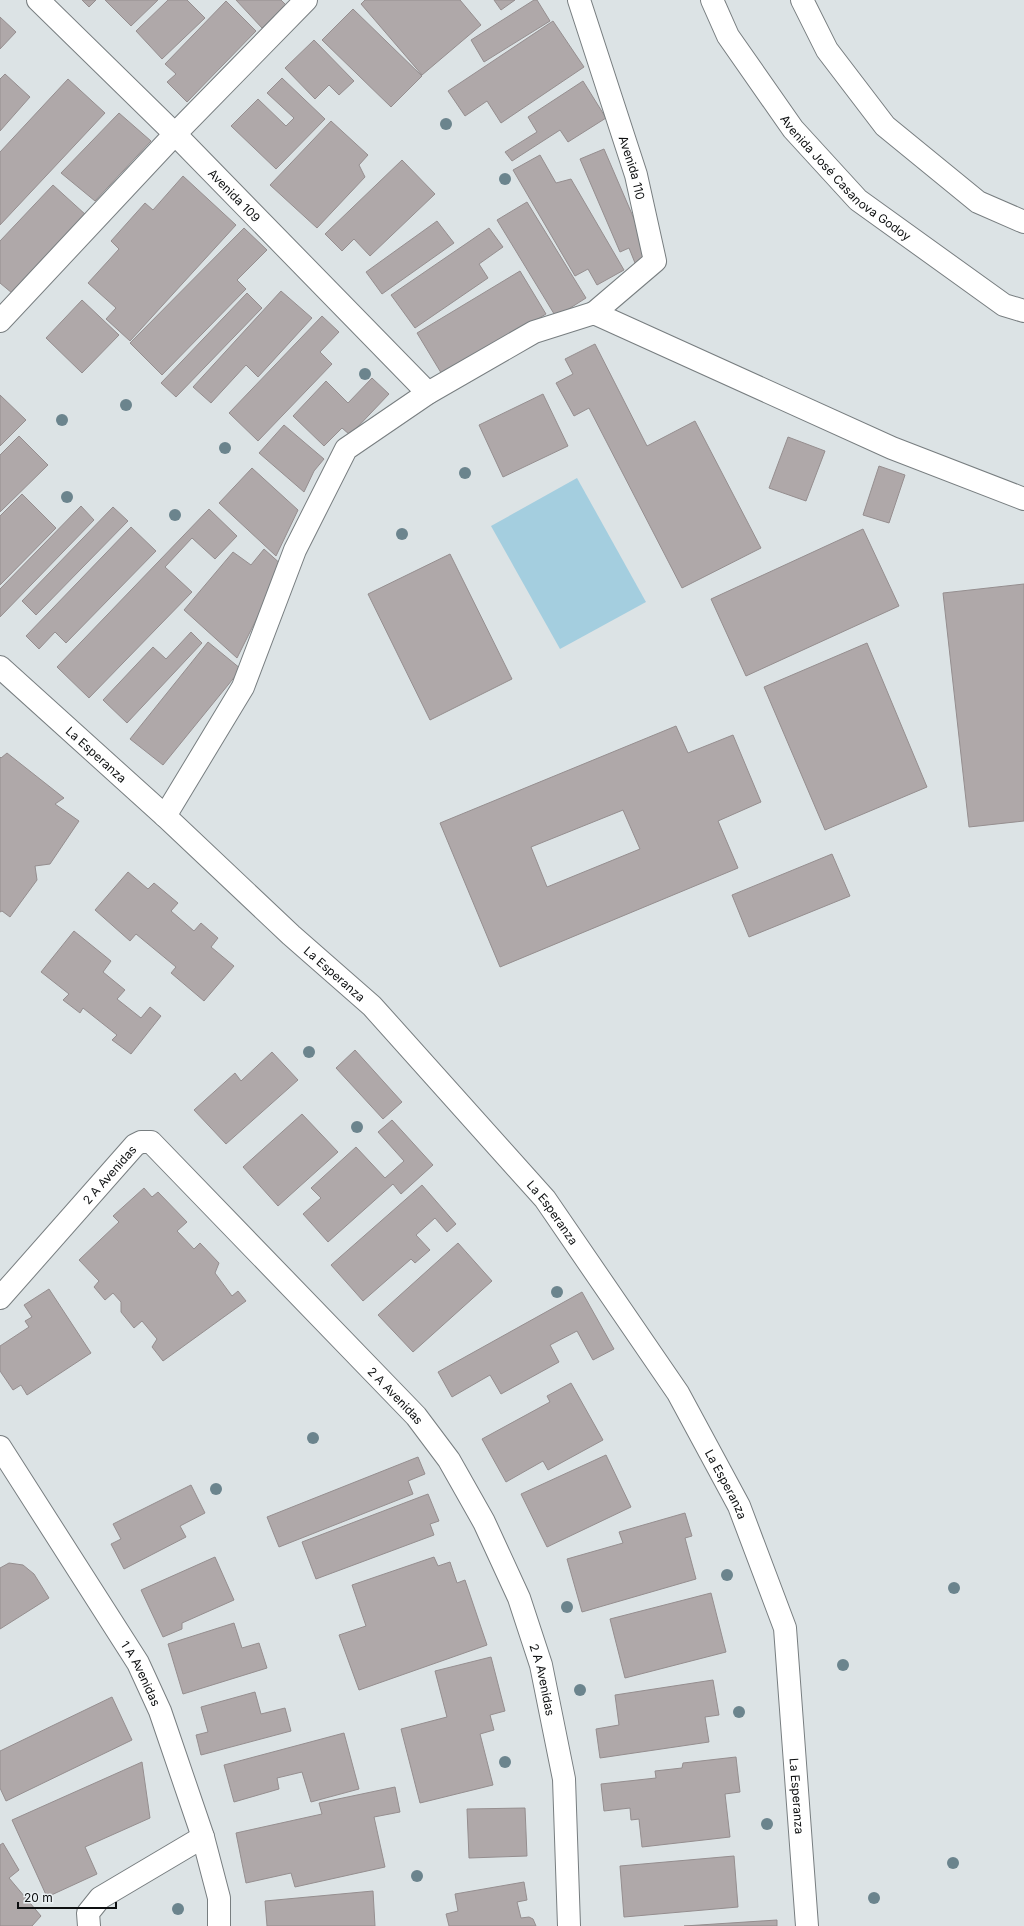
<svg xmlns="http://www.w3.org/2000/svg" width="1024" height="1926" font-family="Inter,sans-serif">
	<rect width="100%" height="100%" fill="#dce3e5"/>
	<polygon fill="#a4cedf" points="577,478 646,602 560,649 491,526"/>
	<g fill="#afa8a9" stroke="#958e8f" fill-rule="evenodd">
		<polygon points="82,0 96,0 89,7"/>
		<polygon points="105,0 158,0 131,26"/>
		<polygon points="168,0 187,0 205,18 162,59 136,31"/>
		<polygon points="236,0 281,0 286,5 262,28"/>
		<polygon points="365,0 460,0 481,25 422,75 361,4"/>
		<polygon points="494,0 515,0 501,10"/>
		<polygon points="534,0 537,0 550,21 484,62 471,40"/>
		<polygon points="226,1 256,31 187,102 167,82 176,74 165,64"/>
		<polygon points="353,9 422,76 391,107 322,40"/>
		<polygon points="0,17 16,32 0,49"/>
		<polygon points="553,21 584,67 501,123 487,101 465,116 448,91"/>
		<polygon points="314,40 354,81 339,95 329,85 315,99 285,68"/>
		<polygon points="5,74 30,97 0,131 0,79"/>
		<polygon points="282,78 325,119 276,169 231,126 258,99 286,126 294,118 267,93"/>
		<polygon points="68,79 105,113 0,225 0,152"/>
		<polygon points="583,81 606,118 568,142 560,130 512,161 505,152 537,132 528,117"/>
		<polygon points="119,113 151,141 95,201 61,173"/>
		<polygon points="331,121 368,155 359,165 365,177 317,228 270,185"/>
		<polygon points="604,149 650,256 635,263 629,248 620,252 580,159"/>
		<polygon points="540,155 556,183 571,179 624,270 597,285 588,269 575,276 513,170"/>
		<polygon points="402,160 435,194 370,256 354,239 342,251 325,234"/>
		<polygon points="183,176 236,225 130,341 106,319 116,308 88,283 119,249 111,241 145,203 153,210"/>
		<polygon points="53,185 86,215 12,293 0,283 0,241"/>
		<polygon points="527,202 586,298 556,317 497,220"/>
		<polygon points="437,221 454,243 382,294 366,272"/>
		<polygon points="244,228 267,250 237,280 246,289 162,375 130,343"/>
		<polygon points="489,228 503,247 479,264 488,278 415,328 391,295"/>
		<polygon points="520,271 546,314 443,376 417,333"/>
		<polygon points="281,291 312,318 258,377 246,365 211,403 193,387"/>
		<polygon points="247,293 262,308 176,397 161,383"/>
		<polygon points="82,300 119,335 82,373 46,338"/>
		<polygon points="322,316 339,332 320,352 332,364 258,441 229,413"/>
		<polygon points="595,344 647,446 695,421 761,548 682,588 589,408 574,416 556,383 573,374 565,359"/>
		<polygon points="372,378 389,394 350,435 342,428 324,446 293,416 326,381 348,403"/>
		<polygon points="543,394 568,446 503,477 479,425"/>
		<polygon points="0,395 26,420 0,446"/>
		<polygon points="284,425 324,459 314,471 304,492 259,453"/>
		<polygon points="19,436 48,465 0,512 0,455"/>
		<polygon points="788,437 825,451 806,501 769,488"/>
		<polygon points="879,466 905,475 889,523 863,515"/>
		<polygon points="252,468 298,510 276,556 219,503"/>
		<polygon points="22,494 56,528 0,585 0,516"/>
		<polygon points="81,506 94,520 0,617 0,589"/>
		<polygon points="113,507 128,521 36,615 22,601"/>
		<polygon points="209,509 237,536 215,559 192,538 165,567 192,592 89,698 57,667"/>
		<polygon points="131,527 156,551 66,643 55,632 39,649 26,636"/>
		<polygon points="863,529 899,606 746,676 711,599"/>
		<polygon points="264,549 283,566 237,658 184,610 233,552 251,565"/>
		<polygon points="450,554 512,679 430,720 368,594"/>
		<polygon points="1024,584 1024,821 969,827 943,593"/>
		<polygon points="191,632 202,643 127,723 103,700 153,647 166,659"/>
		<polygon points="208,642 241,669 163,765 130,739"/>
		<polygon points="867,643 927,787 825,830 764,687"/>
		<path d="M676,726L688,753L733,735L761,802L718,821L738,868L500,967L440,823ZM623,810L640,849L547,887L531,847Z"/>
		<polygon points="7,753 64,798 55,804 79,821 50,864 35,866 37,880 10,917 2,911 0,912 0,757 1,758"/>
		<polygon points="832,854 850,896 749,937 732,895"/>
		<polygon points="128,872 148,889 154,883 178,903 171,911 194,931 201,923 218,938 211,947 234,966 204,1001 171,973 176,967 136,934 130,941 95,910"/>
		<polygon points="74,931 111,961 103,972 125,990 117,999 141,1018 150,1007 161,1016 131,1054 112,1040 117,1035 83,1008 80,1013 63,1000 69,994 41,972"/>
		<polygon points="355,1050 402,1102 383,1119 336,1068"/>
		<polygon points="272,1052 298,1080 226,1144 194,1110 235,1073 241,1081"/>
		<polygon points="302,1114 338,1152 278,1206 243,1167"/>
		<polygon points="392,1120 433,1165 401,1194 393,1184 328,1242 303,1214 321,1198 311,1188 356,1147 385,1178 404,1161 378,1132"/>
		<polygon points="422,1185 456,1224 447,1232 435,1218 416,1235 430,1250 415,1263 411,1259 363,1301 331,1265"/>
		<polygon points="144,1188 152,1197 158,1192 187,1222 177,1231 194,1249 200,1243 219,1263 215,1273 232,1296 238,1291 246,1301 163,1361 152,1347 157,1339 142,1321 134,1328 121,1312 121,1302 113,1293 105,1300 94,1287 99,1281 79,1260 119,1222 113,1216"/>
		<polygon points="458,1243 492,1281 413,1352 378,1315"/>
		<polygon points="49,1289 91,1353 27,1395 21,1385 13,1390 0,1371 0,1346 29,1327 25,1321 32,1317 24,1305"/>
		<polygon points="582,1292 614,1349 593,1360 577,1331 550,1345 559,1362 501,1394 490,1375 452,1397 438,1372"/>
		<polygon points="571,1383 603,1440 548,1470 543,1461 506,1482 482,1439 550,1402 547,1396"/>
		<polygon points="606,1455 631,1507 547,1547 521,1494"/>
		<polygon points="418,1457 425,1474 408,1481 413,1494 279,1547 267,1517"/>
		<polygon points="191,1485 205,1513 180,1526 186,1537 124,1569 111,1544 121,1539 113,1524"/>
		<polygon points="428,1494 439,1521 430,1524 434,1535 316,1579 302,1542"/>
		<polygon points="685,1513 692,1536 685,1538 696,1579 582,1612 567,1559 623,1543 619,1532"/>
		<polygon points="215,1557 234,1600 182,1623 182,1629 163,1637 141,1590"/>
		<polygon points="434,1557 438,1566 450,1562 457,1583 465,1580 487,1645 359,1690 339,1635 366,1626 352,1585"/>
		<polygon points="9,1563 23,1565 34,1574 49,1598 0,1629 0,1568"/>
		<polygon points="711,1593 726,1652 625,1678 610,1619"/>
		<polygon points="234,1623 242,1648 259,1643 267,1668 183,1694 168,1644"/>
		<polygon points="491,1657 505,1711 490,1715 494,1730 480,1734 493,1785 420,1803 401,1729 447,1717 435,1671"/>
		<polygon points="713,1680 719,1715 705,1717 709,1742 600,1758 596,1729 619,1725 615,1695"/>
		<polygon points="255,1692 261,1714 285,1708 291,1731 201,1755 196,1735 208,1732 201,1707"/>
		<polygon points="112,1697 132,1740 6,1801 0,1788 0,1751"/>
		<polygon points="344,1733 359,1789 311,1802 302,1772 277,1778 279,1789 234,1802 224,1765"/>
		<polygon points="736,1757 740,1792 725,1794 730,1837 642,1847 639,1819 631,1820 630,1808 604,1811 601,1784 656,1778 655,1771 682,1768 683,1763"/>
		<polygon points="142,1762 150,1818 85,1847 97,1874 47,1897 12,1820"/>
		<polygon points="395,1787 400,1812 374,1817 385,1867 295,1887 291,1873 246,1883 236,1833 322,1814 319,1803"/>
		<polygon points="525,1808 527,1856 469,1858 467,1809"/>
		<polygon points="3,1843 19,1870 9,1878 41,1916 32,1926 0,1926 0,1845"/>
		<polygon points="734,1856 738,1907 624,1917 620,1866"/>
		<polygon points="524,1882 527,1900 517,1902 521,1918 529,1917 533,1919 536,1926 449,1926 446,1914 458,1911 455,1894"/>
		<polygon points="373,1891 375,1926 267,1926 265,1901"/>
		<polygon points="777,1920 777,1926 684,1926"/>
	</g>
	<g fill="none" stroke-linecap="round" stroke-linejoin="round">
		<g stroke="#787e80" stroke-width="24">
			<g id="street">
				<path id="s1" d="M38,0L175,134L428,393"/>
				<path id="s2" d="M579,0L636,175L655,261L594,313"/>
				<polyline points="0,321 175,134 306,0"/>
				<path id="s3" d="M0,667L165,816L291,935L372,1006L545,1199L678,1393L739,1506L785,1628L807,1926"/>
				<polyline points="165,816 243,687 295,550 346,449 428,393 534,332 594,313 892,448 1024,499"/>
				<path id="s4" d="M0,1298L135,1145L141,1142H151L416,1416L449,1460L484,1522L519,1598L541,1665L564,1779L569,1926"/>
				<path id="s5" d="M0,1447L138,1663L160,1711L203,1837L219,1898V1926"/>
				<polyline points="89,1926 88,1913 100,1898 203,1837"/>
			</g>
		</g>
		<g stroke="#787e80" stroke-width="24">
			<g id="secondary">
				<path id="s6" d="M712,0L728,36L793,129L858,200L1004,305L1024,311"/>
				<polyline points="802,0 827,50 885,126 978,202 1024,222"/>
			</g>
		</g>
		<use href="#street" stroke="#fff" stroke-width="22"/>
		<use href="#secondary" stroke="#fff" stroke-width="22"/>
	</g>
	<g fill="#6b848d">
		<circle cx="446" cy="124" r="6"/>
		<circle cx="505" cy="179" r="6"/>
		<circle cx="365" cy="374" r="6"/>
		<circle cx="126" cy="405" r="6"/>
		<circle cx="62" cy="420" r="6"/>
		<circle cx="225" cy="448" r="6"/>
		<circle cx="465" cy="473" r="6"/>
		<circle cx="67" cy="497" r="6"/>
		<circle cx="175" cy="515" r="6"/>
		<circle cx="402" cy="534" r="6"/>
		<circle cx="309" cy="1052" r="6"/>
		<circle cx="357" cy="1127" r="6"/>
		<circle cx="557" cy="1292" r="6"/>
		<circle cx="313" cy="1438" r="6"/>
		<circle cx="216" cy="1489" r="6"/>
		<circle cx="727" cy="1575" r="6"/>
		<circle cx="954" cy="1588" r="6"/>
		<circle cx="567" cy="1607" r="6"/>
		<circle cx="843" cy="1665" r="6"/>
		<circle cx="580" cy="1690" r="6"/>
		<circle cx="739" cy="1712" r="6"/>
		<circle cx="505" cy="1762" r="6"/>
		<circle cx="767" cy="1824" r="6"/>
		<circle cx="953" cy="1863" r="6"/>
		<circle cx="417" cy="1876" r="6"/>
		<circle cx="874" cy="1898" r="6"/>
		<circle cx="178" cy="1909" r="6"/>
	</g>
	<g text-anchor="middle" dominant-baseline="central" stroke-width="3" stroke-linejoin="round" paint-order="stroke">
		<g font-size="12" fill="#0d0f10" stroke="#eaf0f3">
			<text stroke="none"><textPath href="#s2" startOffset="176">Avenida 110</textPath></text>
			<text stroke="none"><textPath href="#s6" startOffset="225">Avenida José Casanova Godoy</textPath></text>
			<text stroke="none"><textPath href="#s1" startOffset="277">Avenida 109</textPath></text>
			<text stroke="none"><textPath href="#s3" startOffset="130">La Esperanza</textPath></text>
			<text stroke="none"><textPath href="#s3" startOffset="454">La Esperanza</textPath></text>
			<text stroke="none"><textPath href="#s4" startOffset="165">2 A Avenidas</textPath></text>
			<text stroke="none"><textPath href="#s3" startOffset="778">La Esperanza</textPath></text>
			<text stroke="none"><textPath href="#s4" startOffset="573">2 A Avenidas</textPath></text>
			<text stroke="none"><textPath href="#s3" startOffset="1101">La Esperanza</textPath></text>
			<text stroke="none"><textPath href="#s5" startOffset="267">1 A Avenidas</textPath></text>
			<text stroke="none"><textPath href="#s4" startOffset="897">2 A Avenidas</textPath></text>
			<text stroke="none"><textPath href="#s3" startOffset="1425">La Esperanza</textPath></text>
		</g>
	</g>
	<path d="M18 1902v6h98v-6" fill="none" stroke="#0d0f10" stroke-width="2"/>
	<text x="24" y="1902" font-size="12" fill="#0d0f10" stroke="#eaf0f3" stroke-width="3" paint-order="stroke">20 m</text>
</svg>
